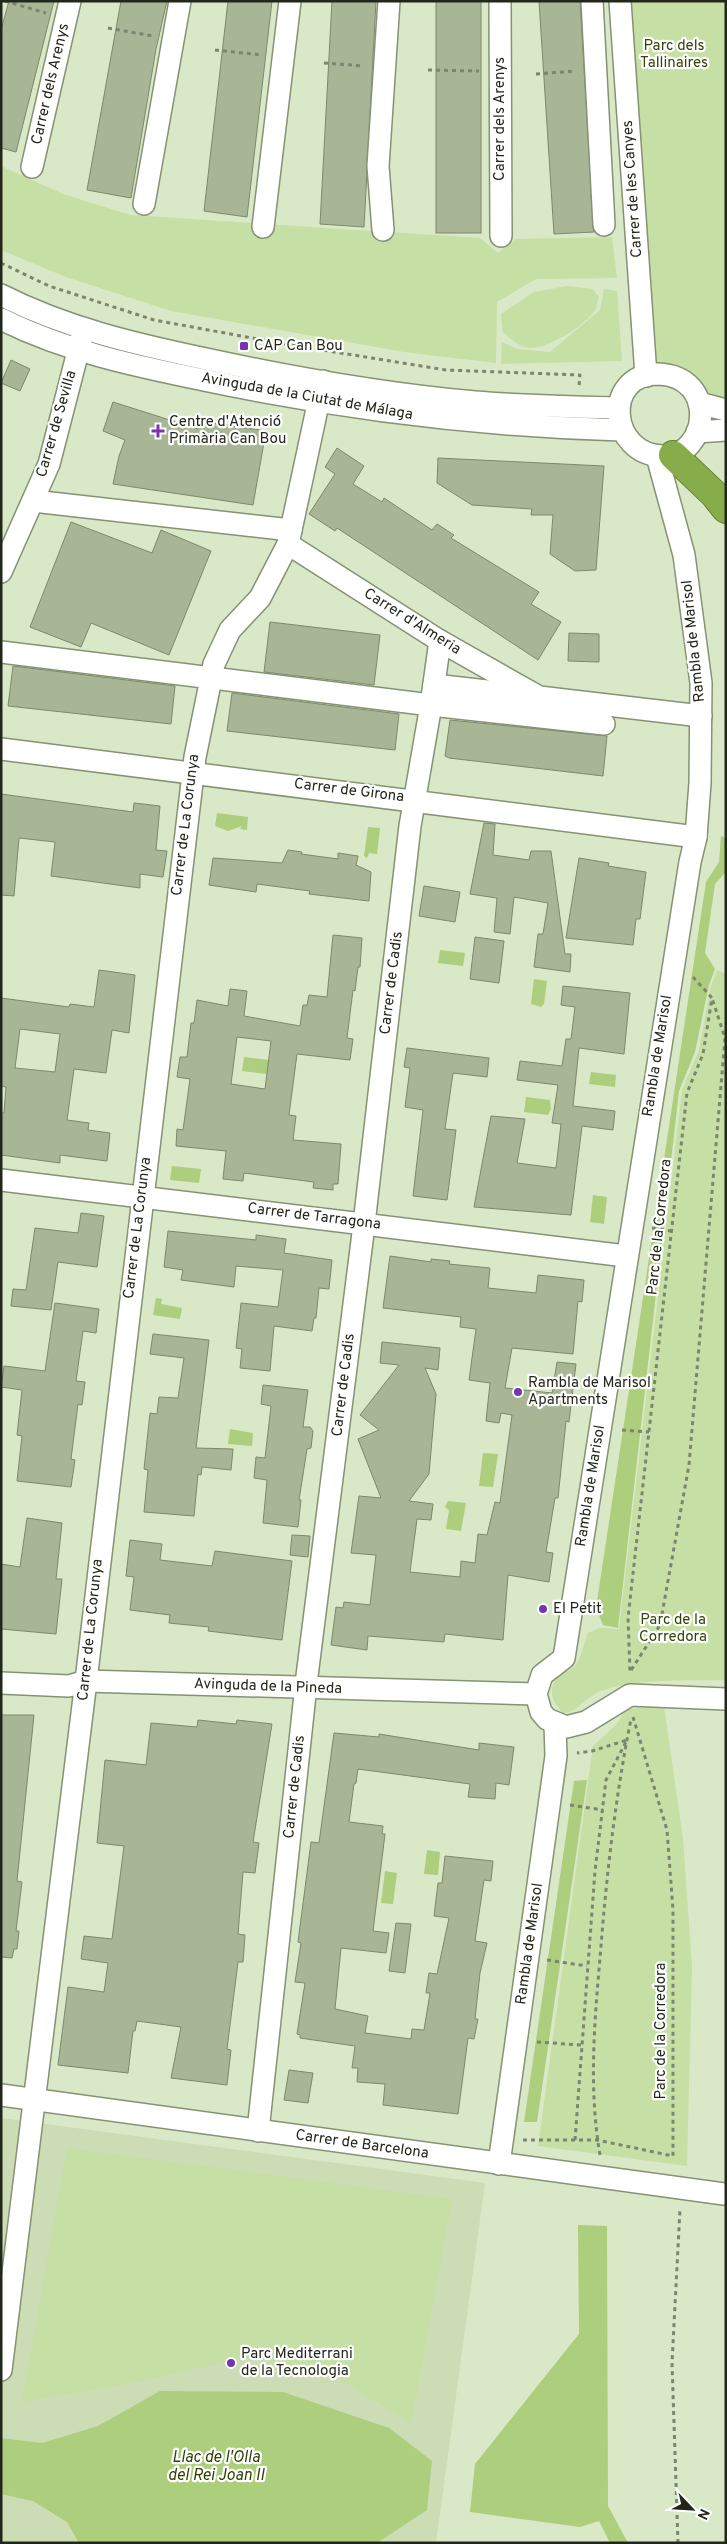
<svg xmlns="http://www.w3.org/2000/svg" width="727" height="2544" font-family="Overpass,sans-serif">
	<rect width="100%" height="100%" fill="#d9e8c7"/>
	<polygon fill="#ccdcb5" points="1,2118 485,2183 436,2543 1,2543"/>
	<g fill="#c6dfa4">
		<polygon points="620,1 726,1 726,416 655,374"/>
		<polygon points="1,166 63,194 130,215 480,238 498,253 516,239 612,237 617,278 536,279 497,302 496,363 404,352 171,311 66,277 1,250"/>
		<path d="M567,286L593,289L599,297C598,300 597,305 596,308C588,324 550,347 533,348C521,348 511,340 503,332L501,314L534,292Z"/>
		<polygon points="604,289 617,291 622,361 501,364 502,342 517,349 550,352 600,310"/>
		<path d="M717,970L726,974V1680C685,1681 642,1678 603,1690C586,1696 581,1709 564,1714C551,1701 546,1688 561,1674C565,1671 572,1670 575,1666C581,1658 584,1643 588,1633L599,1628L619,1629L682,1090L699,1050L710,989Z"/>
		<polygon points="664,1706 683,1839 692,1966 687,2166 538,2146 593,1746 617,1724 626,1709"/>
		<polygon points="67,2148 452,2199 411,2423 324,2370 244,2358 136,2382 22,2402"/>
	</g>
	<g fill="#adce7c">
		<polygon points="217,813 248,817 247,830 240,829 242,826 228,831 215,826"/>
		<polygon points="368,827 380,828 377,854 369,853 367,858 364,856"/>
		<polygon points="721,836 726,838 726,872 715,884 705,953 715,969 709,985 695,1052 679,1091 618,1628 603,1625 596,1608 706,882 719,862"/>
		<polygon points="440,950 465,953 463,966 438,963"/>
		<polygon points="534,979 547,981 544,1004 541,1007 531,1004"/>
		<polygon points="244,1057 269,1060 267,1074 242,1071"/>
		<polygon points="591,1072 616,1075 615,1087 589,1084"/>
		<polygon points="526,1097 550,1100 551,1109 548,1115 524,1112"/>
		<polygon points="172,1166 201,1169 199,1183 170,1180"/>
		<polygon points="593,1195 607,1197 604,1224 590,1222"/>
		<polygon points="156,1298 162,1299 161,1304 182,1308 180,1319 153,1315"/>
		<polygon points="230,1429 253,1433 252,1446 228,1444"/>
		<polygon points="483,1453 498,1454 493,1487 479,1486"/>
		<polygon points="448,1501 466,1503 461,1531 446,1529 449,1510 445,1507"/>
		<polygon points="587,1780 537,2122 524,2122 574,1781"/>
		<polygon points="427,1850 440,1852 438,1875 424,1874"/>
		<polygon points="385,1871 397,1873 393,1904 381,1903"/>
		<polygon points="578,2225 607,2226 608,2506 628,2543 610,2543 599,2521 580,2527 470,2512 475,2464 579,2334"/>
		<polygon points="160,2391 283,2392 389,2428 432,2461 427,2510 377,2543 79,2543 67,2522 33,2501 1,2494 1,2438 42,2443 98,2426"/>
	</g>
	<g fill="#a8b696" stroke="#7c896b" fill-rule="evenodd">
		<polygon points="9,1 54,1 16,152 1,148 1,30"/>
		<polygon points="121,1 167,1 156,49 131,198 87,190"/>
		<polygon points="228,1 272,1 247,217 204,211"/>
		<polygon points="332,1 376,1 364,227 320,224"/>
		<rect x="436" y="1" width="45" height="232"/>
		<polygon points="539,1 580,1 594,232 554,234"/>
		<polygon points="11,360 30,369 20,391 1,383"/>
		<polygon points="113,402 198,429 200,421 266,431 253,505 113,484 119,456 125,440 103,431"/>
		<polygon points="337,448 364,466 353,484 382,502 384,498 432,530 437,524 454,535 451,538 539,592 531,604 561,622 538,660 337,528 335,531 309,514 335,474 325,467"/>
		<polygon points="438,458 604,466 596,570 575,571 550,554 553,515 531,515 532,509 472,505 437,483"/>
		<polygon points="71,522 152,553 161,530 211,551 169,655 91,623 81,647 30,627"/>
		<polygon points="270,622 380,635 374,685 264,672"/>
		<polygon points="569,633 599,634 599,662 568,661"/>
		<polygon points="13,666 175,686 171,724 8,706"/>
		<polygon points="232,693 399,714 395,750 227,731"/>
		<polygon points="450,720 607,736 603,776 449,758 445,756"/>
		<polygon points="1,794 133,812 134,803 160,806 156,850 167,851 163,877 140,874 140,888 51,876 55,842 19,838 14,896 1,895"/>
		<polygon points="484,823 495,824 493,855 529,860 531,851 551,851 565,954 571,954 570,972 534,967 538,934 543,934 548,903 514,897 510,934 494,932 497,898 470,894"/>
		<polygon points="288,850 302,852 301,854 338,859 338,853 358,856 356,865 371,872 369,901 309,894 310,891 257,884 256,892 209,885 213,858 282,863"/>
		<polygon points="579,858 609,863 608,866 646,872 640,919 636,919 633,945 566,938"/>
		<polygon points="424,886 460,892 455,922 419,916"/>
		<path d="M333,935L362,938L360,967H358L355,991L353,990L347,1038L353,1039L350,1060L297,1054L289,1115L296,1116L293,1140L341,1144L338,1184H333V1190L313,1188L314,1182L244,1173L243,1181L223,1179L226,1151L176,1146L177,1129L183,1130L190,1079L177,1077L180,1057H187L191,1023H194L197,1000L228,1006L230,989L247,991L244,1016L300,1026L303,1005H307L309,995L327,997ZM237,1037L271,1041L265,1089L231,1084Z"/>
		<polygon points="475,937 504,941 499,983 470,979"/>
		<path d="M99,970L135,975L129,1033L112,1030L106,1073L74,1069L67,1120L89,1123L88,1130L110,1133L107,1161L60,1155V1163L1,1155V1113H4L6,1087L1,1086V998L69,1007L70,1004L94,1007ZM20,1029L60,1034L55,1072L15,1068Z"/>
		<polygon points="563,986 630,993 624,1054 579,1048 573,1106 615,1111 613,1130 582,1126 571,1215 474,1207 491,1116 525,1119 517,1163 556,1168 561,1124 552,1123 558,1085 517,1080 520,1061 562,1066 566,1039 571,1039 575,1007 561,1005"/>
		<polygon points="407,1048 489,1058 487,1077 453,1073 445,1129 456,1130 447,1200 413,1196 423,1110 405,1107 410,1068 404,1067"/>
		<polygon points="81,1213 104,1216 97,1267 58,1262 51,1310 11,1306 13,1289 26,1290 35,1228 78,1233"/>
		<polygon points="168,1231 256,1240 256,1235 286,1239 284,1253 332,1260 329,1289 319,1288 316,1318 314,1318 312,1331 274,1326 270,1371 240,1368 242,1349 236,1348 241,1303 278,1307 283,1270 236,1266 234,1287 181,1280 183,1270 164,1267"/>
		<polygon points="390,1256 431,1262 431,1259 450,1261 449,1264 490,1268 488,1288 536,1293 538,1275 584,1280 582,1302 578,1301 573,1354 512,1348 505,1388 552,1393 557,1362 576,1364 569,1422 566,1421 558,1498 555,1498 546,1552 553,1553 549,1582 508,1575 503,1640 445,1634 444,1642 368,1636 367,1650 331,1645 336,1607 343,1608 344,1602 370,1605 376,1555 351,1553 359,1496 381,1498 358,1439 379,1430 360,1415 399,1365 380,1363 382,1342 440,1348 438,1370 425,1368 436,1394 429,1474 409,1501 433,1504 431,1520 417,1519 410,1572 460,1577 461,1561 475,1563 478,1534 487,1535 495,1502 500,1503 512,1415 501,1413 499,1423 486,1421 490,1383 469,1380 476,1329 460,1327 461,1317 383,1308"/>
		<polygon points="55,1303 99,1309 96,1333 83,1331 76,1381 85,1382 82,1405 78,1404 71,1459 75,1460 71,1487 17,1481 22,1436 17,1435 22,1390 1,1387 4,1366 45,1371"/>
		<polygon points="153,1334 209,1340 196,1448 233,1449 231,1470 202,1467 201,1475 198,1474 194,1516 144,1512 148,1470 144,1469 150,1413 157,1414 159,1397 178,1398 184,1358 150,1354"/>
		<polygon points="263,1385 308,1390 303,1427 310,1427 313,1431 311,1448 307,1449 299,1500 301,1500 298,1527 263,1523 267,1480 254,1478 256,1457 265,1458 271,1406 261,1404"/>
		<polygon points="27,1518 62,1523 56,1579 62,1579 56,1634 1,1629 1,1564 20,1567"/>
		<polygon points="292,1535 310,1536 308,1557 290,1555"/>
		<polygon points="130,1540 162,1544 160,1560 212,1566 215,1551 292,1561 282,1640 208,1631 209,1627 169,1623 170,1615 130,1610 134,1577 126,1576"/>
		<polygon points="1,1715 34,1715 17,1881 22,1882 16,1931 19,1931 17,1949 14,1949 12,1958 1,1957"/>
		<polygon points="198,1720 236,1724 237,1720 272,1724 253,1842 259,1843 255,1873 243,1872 238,1934 245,1935 243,1962 238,1962 227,2049 231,2050 227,2085 171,2078 181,2027 137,2021 135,2031 133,2031 128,2073 58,2065 68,1987 104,1992 108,1963 81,1959 84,1936 112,1939 124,1846 97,1843 105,1760 146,1765 151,1723 197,1727"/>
		<polygon points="334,1733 379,1737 379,1734 479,1750 479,1743 514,1747 509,1785 496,1783 495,1799 468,1797 470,1784 358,1769 356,1783 354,1784 349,1822 383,1826 382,1834 385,1834 373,1931 389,1933 386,1953 341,1948 335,2009 368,2016 365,2033 411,2039 412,2029 424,2030 430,1993 426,1993 429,1973 437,1974 449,1918 434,1916 438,1883 442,1883 445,1856 493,1861 491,1881 484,1880 475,1941 487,1943 480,1973 475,2019 478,2019 474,2039 468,2038 458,2114 383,2105 385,2084 357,2082 358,2068 352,2068 355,2046 300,2038 300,2035 297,2034 305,1983 295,1982 301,1943 298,1942 311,1842 319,1843"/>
		<polygon points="396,1923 411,1924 405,1973 389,1971"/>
		<polygon points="289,2070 313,2073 308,2103 284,2100"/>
	</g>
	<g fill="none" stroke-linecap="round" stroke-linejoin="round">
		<g stroke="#859274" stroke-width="24">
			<g id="minor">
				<polyline points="500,1 501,236"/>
				<polyline points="592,1 604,225"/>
				<polyline points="620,1 646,376"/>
				<polyline points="32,167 70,1"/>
				<polyline points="144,204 180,1"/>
				<polyline points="263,227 290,1"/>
				<polyline points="383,230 378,166 389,1"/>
				<path d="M1,295C66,328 135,344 206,359C294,378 385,394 475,402C522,406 571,407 618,408"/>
				<path d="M1,319C65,351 135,366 204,380C342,409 481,426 621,430"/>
				<path d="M658,374C719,376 709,457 663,456C609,455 602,374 658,374Z"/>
				<polyline points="699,403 726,410"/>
				<polyline points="697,432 726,430"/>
				<polyline points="657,456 684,555 701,683 700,783 696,837 690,862 564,1658 542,1675 536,1694 541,1712 547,1719 566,1727 586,1722 630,1695 726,1699"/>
				<polyline points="33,501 291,530"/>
				<polyline points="288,544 440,641 539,697 701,716"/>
				<polyline points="1,572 49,464 82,336"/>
				<polyline points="1,652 431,705 604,724"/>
				<polyline points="434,685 531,696"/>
				<polyline points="1,749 696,837"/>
				<polyline points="1,1180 626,1256"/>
				<polyline points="1,1683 69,1686 86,1681 536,1694"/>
				<polyline points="1,2095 724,2194"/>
				<polyline points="258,2131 307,1676 362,1241 410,826 431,705 440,641"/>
				<polyline points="499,2164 556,1756 555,1724"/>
				<polyline points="1,2370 86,1681 195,757 214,664 230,630 260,598 288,544 323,381"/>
			</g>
		</g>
		<g stroke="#647d3a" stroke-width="30">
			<polyline id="highway" points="673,455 714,494 726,509"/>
		</g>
		<g stroke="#7b856f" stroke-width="3" stroke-dasharray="4 4" stroke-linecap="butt">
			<polyline points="5,1 46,13"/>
			<polyline points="108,28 153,36"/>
			<polyline points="215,50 263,55"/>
			<polyline points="324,63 364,66"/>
			<polyline points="428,70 479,71"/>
			<polyline points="536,74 576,71"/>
			<polyline points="1,263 49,286 154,320 285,344 446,370 580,375 579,386"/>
			<polyline points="693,977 712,998 703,1054 687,1093 628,1618 630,1672 660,1625 689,1465 725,1038 712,998"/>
			<polyline points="652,1228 671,1231"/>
			<polyline points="622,1430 649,1432"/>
			<polyline points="570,1805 603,1810"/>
			<polyline points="547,1960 587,1966"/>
			<polyline points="537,2042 581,2045"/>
			<polyline points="523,2140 597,2140 673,2156 673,1910 667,1830 633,1717"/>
			<polyline points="575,2140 595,1871 606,1780 627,1740 592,1751 577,1753"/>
			<path d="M600,2155C588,2085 595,2017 601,1946C607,1870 616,1794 631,1719"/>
			<polyline points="678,2543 672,2363 680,2209"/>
		</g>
		<use href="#minor" stroke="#fff" stroke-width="21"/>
		<use href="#highway" stroke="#88ac4a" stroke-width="28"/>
	</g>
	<g fill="#7736aa" stroke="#fff" stroke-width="2">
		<rect x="239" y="341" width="10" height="10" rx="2.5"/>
		<path d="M155.5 423.5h5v5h5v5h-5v5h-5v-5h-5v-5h5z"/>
		<circle cx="518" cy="1392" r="5"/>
		<circle cx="543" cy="1609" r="5"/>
		<circle cx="231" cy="2363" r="5"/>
	</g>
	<g text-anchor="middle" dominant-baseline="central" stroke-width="4.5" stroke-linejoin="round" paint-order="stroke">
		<g font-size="15" fill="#314507" stroke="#fff">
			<text x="674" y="46">Parc dels<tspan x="674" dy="17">Tallinaires</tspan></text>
			<text x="673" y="1620">Parc de la<tspan x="673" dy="17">Corredora</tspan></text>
		</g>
		<g font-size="15" fill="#22271b" stroke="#fff">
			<text transform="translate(51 84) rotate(-77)">Carrer dels Arenys</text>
			<text transform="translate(500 119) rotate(-90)">Carrer dels Arenys</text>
			<text transform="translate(633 189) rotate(-94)">Carrer de les Canyes</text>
			<text transform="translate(307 397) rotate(10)">Avinguda de la Ciutat de Málaga</text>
			<text transform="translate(57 424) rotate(-74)">Carrer de Sevilla</text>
			<text transform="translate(412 622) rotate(32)">Carrer d'Almeria</text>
			<text transform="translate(694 641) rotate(-96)">Rambla de Marisol</text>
			<text transform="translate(349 791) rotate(7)">Carrer de Girona</text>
			<text transform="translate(186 825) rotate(-83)">Carrer de La Corunya</text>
			<text transform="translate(392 983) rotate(-83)">Carrer de Cadis</text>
			<text transform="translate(658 1056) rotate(-81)">Rambla de Marisol</text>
			<text transform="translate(314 1217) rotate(7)">Carrer de Tarragona</text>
			<text transform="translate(660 1227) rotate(-84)">Parc de la Corredora</text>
			<text transform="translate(138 1228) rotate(-83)">Carrer de La Corunya</text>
			<text transform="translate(344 1385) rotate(-83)">Carrer de Cadis</text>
			<text transform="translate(591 1486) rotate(-81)">Rambla de Marisol</text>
			<text transform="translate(91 1630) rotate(-84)">Carrer de La Corunya</text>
			<text transform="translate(268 1687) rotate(2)">Avinguda de la Pineda</text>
			<text transform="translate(295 1787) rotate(-84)">Carrer de Cadis</text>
			<text transform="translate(530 1944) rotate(-82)">Rambla de Marisol</text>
			<text transform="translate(661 2031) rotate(-90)">Parc de la Corredora</text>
			<text transform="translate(362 2145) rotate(8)">Carrer de Barcelona</text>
		</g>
		<g font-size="15" fill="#22271b" stroke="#fff" text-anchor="start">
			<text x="254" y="346">CAP Can Bou</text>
			<text x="169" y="422">Centre d'Atenció<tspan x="169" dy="17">Primària Can Bou</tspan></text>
			<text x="528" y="1383">Rambla de Marisol<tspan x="528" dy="17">Apartments</tspan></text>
			<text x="553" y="1609">El Petit</text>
			<text x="241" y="2354">Parc Mediterrani<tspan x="241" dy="17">de la Tecnologia</tspan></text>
		</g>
		<g font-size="16" font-style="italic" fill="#2e4103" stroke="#fff">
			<text x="216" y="2458">Llac de l'Olla<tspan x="216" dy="18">del Rei Joan II</tspan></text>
		</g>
	</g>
	<rect width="727" height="2544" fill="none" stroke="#22271b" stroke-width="5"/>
	<g transform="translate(692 2509) rotate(115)" stroke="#ffffff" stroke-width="4" paint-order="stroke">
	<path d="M0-4L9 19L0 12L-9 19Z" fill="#22271b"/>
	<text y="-8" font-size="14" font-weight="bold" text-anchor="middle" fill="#22271b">N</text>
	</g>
</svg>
